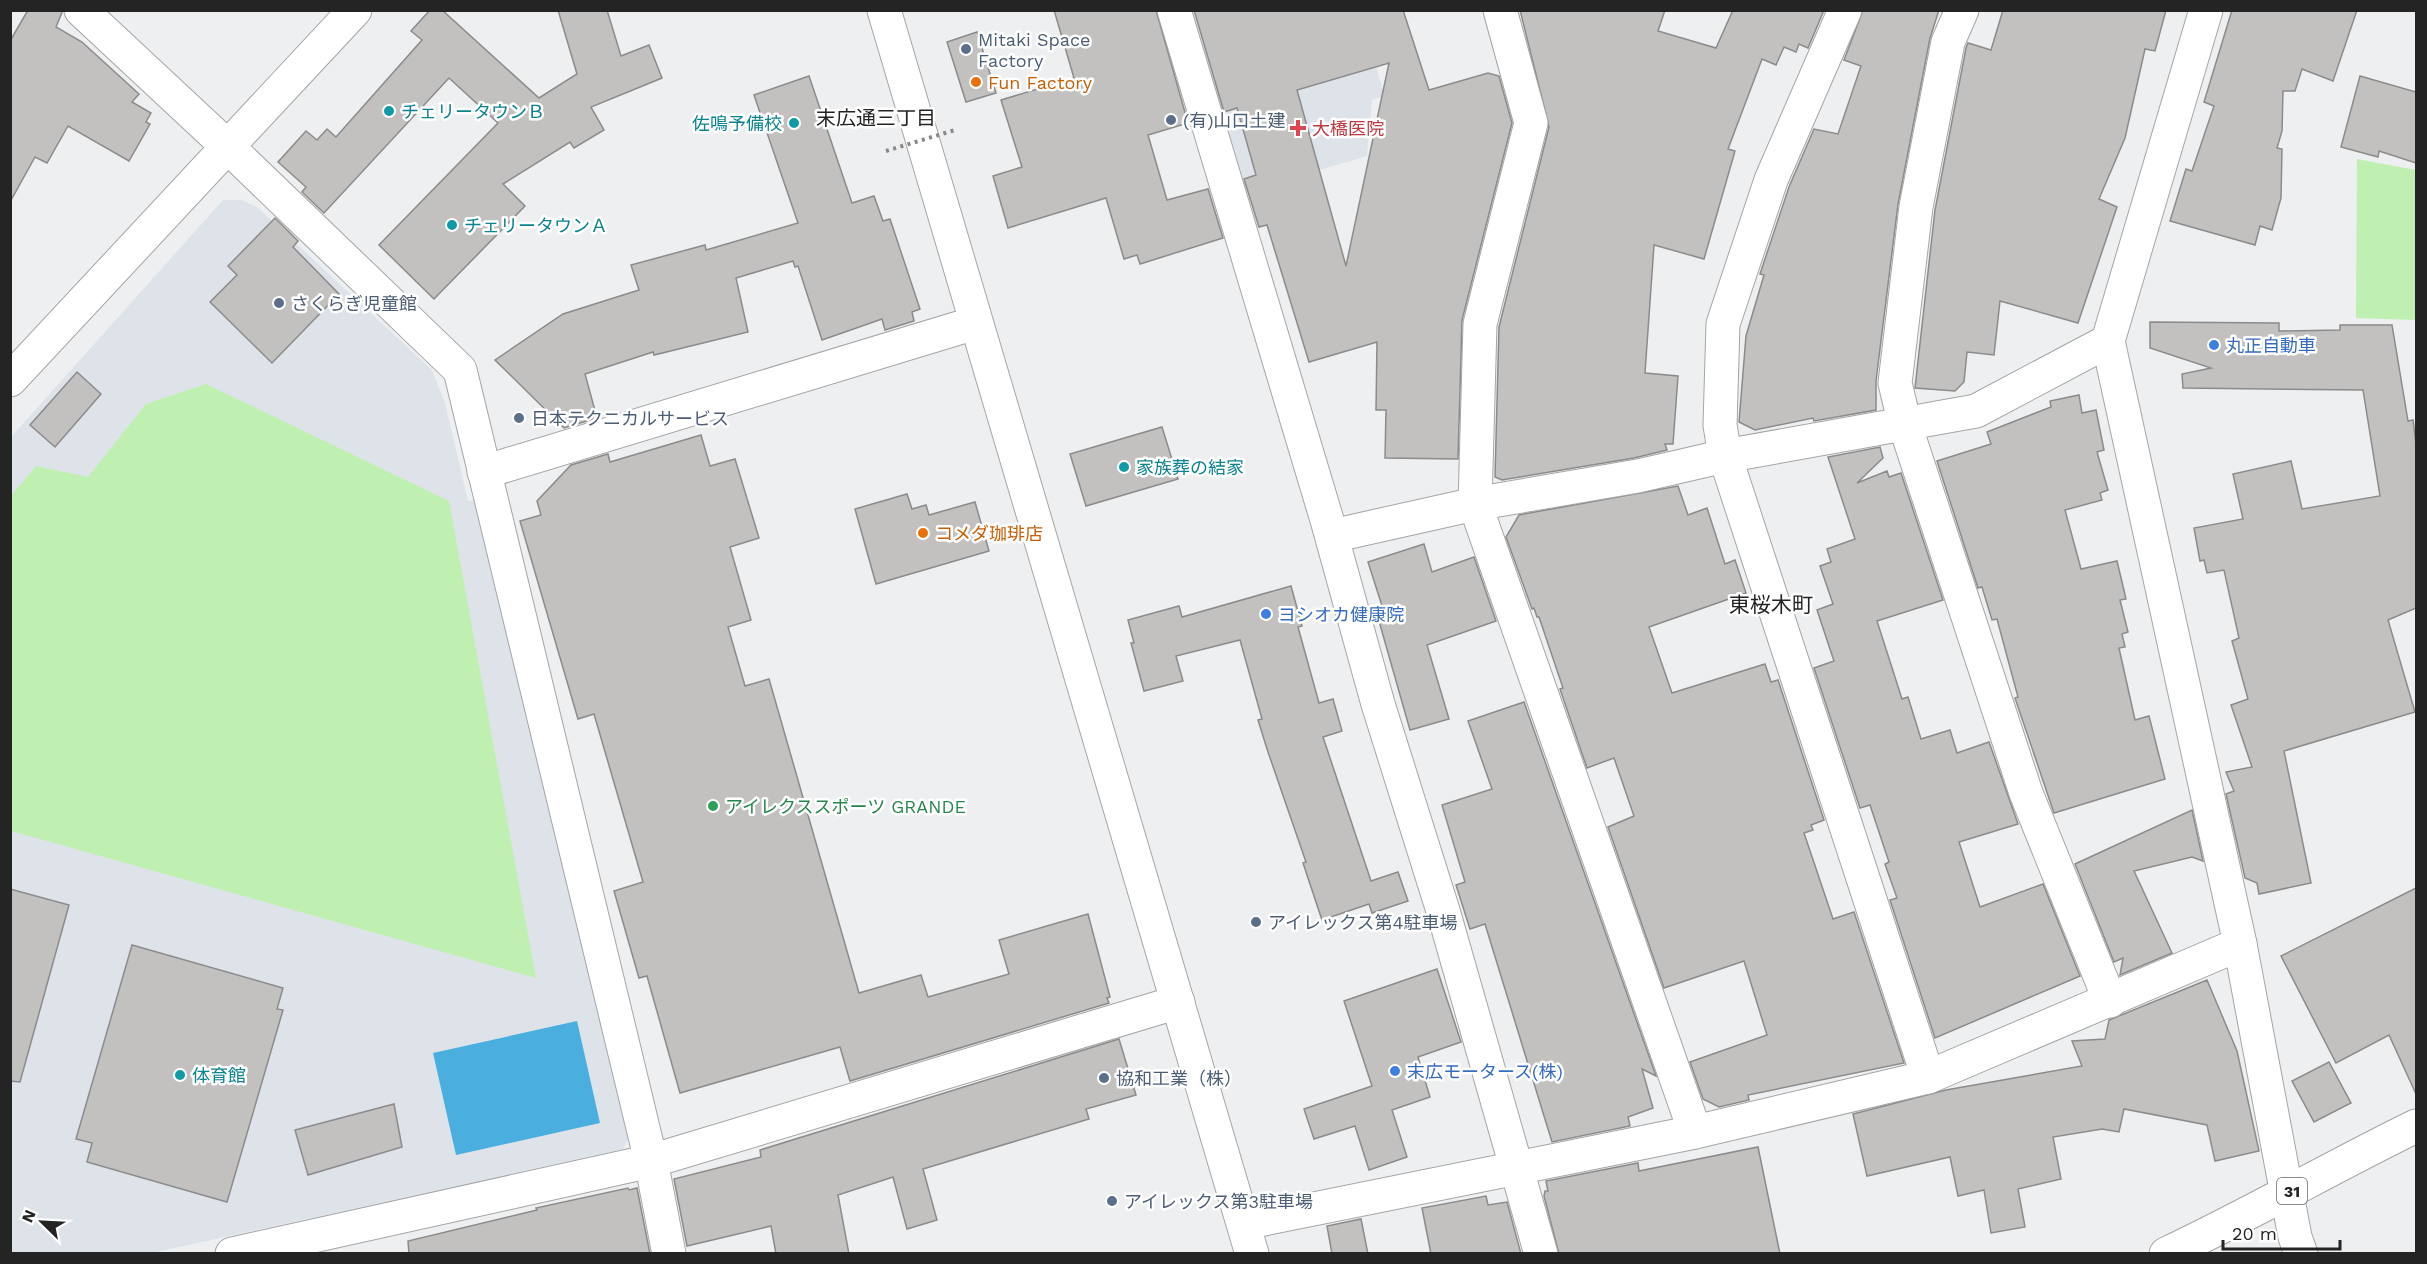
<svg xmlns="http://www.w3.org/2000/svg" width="2427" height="1264" font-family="'Work Sans','Noto Sans JP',sans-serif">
	<rect width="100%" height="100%" fill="#eeeff0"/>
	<g fill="#dee3ea">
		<polygon points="1192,11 1362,11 1384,96 1372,100 1367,156 1246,192"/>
		<polygon points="223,200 242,200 257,207 432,370 445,403 468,501 477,500 630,1135 623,1149 152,1253 11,1254 11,437"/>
	</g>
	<g fill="#bff0b2">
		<polygon points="2357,159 2416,170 2416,320 2356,318"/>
		<polygon points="206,384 449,501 536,978 11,831 11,496 36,466 88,477 146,404"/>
	</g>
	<polygon fill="#4aaedf" points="577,1021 600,1123 456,1155 433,1053"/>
	<g fill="#c2c1c0" stroke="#8c8b8b" stroke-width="1.5" fill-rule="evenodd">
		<polygon points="28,10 63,10 56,27 82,42 139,94 132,102 151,113 146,122 150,124 129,161 68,126 47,163 35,157 10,202 10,41"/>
		<polygon points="430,10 442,10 539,98 577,74 558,10 607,10 621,56 649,45 662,78 591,107 604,130 574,148 570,142 503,184 525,206 434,299 379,245 498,123 449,78 324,213 302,192 306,187 278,162 306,131 317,140 327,129 336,137 422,40 411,31"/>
		<polygon points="1054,10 1156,10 1188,123 1148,135 1167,200 1208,189 1223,238 1140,264 1137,255 1124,259 1106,198 1008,228 993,176 1022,167 1001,100 1074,78"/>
		<path d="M1194,10H1403L1429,90L1488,73L1499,76L1512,123L1462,320L1458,459L1385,458L1386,410H1376L1377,342L1309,362L1267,225L1259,227L1244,179L1256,175L1237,108L1224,112ZM1389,63L1346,266L1297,90Z"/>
		<polygon points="1520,10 1665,10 1658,31 1716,48 1733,10 1824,10 1808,48 1799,44 1796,52 1784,47 1776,65 1762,59 1728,149 1735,151 1704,259 1654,245 1645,373 1678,376 1673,444 1665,444 1667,450 1634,458 1502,480 1495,477 1499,327 1549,127"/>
		<polygon points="1863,10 1939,10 1930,38 1898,204 1876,381 1876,410 1814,421 1813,418 1755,430 1739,422 1746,336 1764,275 1760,274 1789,187 1814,129 1838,134 1861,66 1844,60"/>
		<polygon points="2003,10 2166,10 2155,51 2145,49 2125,138 2099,199 2117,207 2078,323 2000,301 1994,355 1967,352 1964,382 1955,391 1915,388 1935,210 1966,48 1968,43 1991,50"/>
		<polygon points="2232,10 2357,10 2333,81 2302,69 2295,91 2283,91 2282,131 2277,148 2282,149 2281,198 2272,230 2260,226 2255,245 2170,221 2186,169 2192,171 2214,106 2204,102"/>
		<polygon points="977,32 996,93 966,102 947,42"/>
		<polygon points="809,76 852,203 874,196 883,221 890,219 920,309 912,312 914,321 885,330 882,319 822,340 798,266 795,267 793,261 736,278 748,332 654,355 653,352 585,374 597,418 564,428 495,360 563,314 639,290 631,265 705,245 706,250 798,223 754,95"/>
		<polygon points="2360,76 2416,92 2416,163 2379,151 2378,157 2341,147"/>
		<polygon points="275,218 298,241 293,247 339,294 272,363 210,302 237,275 228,266"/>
		<polygon points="2150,322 2279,323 2279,331 2340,330 2340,325 2392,325 2408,421 2413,420 2416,444 2416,608 2388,620 2415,712 2284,751 2311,883 2259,894 2257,883 2245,878 2226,794 2234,791 2226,772 2252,767 2231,705 2248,699 2232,641 2239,638 2224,570 2207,573 2204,560 2200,561 2194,528 2243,519 2233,474 2291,461 2302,509 2380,496 2363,390 2183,388 2182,374 2211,368 2150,348"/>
		<polygon points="77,372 101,394 55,447 30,425"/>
		<polygon points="2079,395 2082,413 2096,410 2104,450 2097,452 2108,490 2100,493 2102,500 2065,510 2081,569 2117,561 2126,599 2120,600 2128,632 2122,634 2125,647 2119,648 2135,720 2149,716 2165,779 2054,813 2015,698 2018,697 1997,619 1992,620 1982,587 1978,588 1937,461 1991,444 1987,432 2051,407 2050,401"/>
		<polygon points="1162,427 1178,479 1086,506 1070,454"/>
		<polygon points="701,435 710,466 735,459 759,538 730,547 751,620 728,627 745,686 769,679 859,993 921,975 928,997 1009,974 999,940 1088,914 1110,997 1107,998 1109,1003 850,1081 840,1047 680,1093 647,976 639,978 614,891 643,882 594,714 578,719 520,521 541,515 537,501 571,465 608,454 610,462"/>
		<polygon points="1880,447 1883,458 1857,483 1887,471 1889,477 1901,473 1943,600 1877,621 1902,699 1908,697 1921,739 1950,730 1957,753 1989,742 2018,824 1959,842 1980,907 2043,884 2080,976 1935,1038 1890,900 1897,898 1885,864 1889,862 1870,805 1860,808 1814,668 1834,661 1817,610 1833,604 1820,566 1831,562 1827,549 1855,539 1828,457"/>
		<polygon points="1678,486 1688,515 1707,508 1725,564 1735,560 1746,593 1649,627 1672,693 1765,664 1771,682 1778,680 1824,820 1811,825 1813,830 1804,833 1833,919 1854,912 1904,1063 1748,1095 1749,1100 1719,1107 1703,1099 1690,1062 1767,1035 1744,961 1664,988 1608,827 1634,816 1614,758 1587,768 1560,689 1563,688 1539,617 1537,617 1534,608 1532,609 1506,537 1519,515"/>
		<polygon points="907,494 912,509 926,505 929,515 975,502 989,551 876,584 855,509"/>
		<polygon points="1424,544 1432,572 1474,557 1496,621 1427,645 1449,719 1410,730 1377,614 1384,612 1368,562"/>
		<polygon points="1291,586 1302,626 1298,627 1319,703 1333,699 1342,731 1323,737 1371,881 1398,872 1408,901 1372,913 1369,904 1322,920 1303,863 1306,862 1268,752 1258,720 1262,719 1240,640 1176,656 1183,681 1144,691 1131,643 1134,643 1128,620 1179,606 1182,617"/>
		<polygon points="1524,702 1656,1076 1642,1069 1653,1108 1628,1117 1630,1126 1552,1142 1485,924 1470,929 1456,885 1465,882 1442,805 1492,789 1468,721"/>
		<polygon points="2192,810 2203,861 2192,857 2134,871 2172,953 2120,975 2123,958 2114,962 2075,864"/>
		<polygon points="2416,888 2416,1094 2389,1035 2336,1063 2281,956"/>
		<polygon points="10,889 69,905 20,1082 10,1081"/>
		<polygon points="132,945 283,988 277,1009 283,1010 227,1202 87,1162 92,1143 76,1139"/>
		<polygon points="1437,969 1461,1042 1418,1057 1430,1097 1392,1110 1407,1157 1369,1170 1355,1126 1314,1139 1304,1109 1372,1086 1344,1001"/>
		<polygon points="2207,980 2237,1051 2259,1151 2215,1161 2207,1125 2124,1109 2119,1132 2102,1129 2053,1137 2061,1179 2018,1189 2025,1227 1991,1233 1984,1190 1958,1196 1950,1157 1867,1176 1853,1114 1946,1090 2082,1066 2072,1041 2105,1039 2109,1020"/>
		<polygon points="1119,1039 1136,1095 1086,1109 1089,1119 923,1169 937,1220 907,1229 893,1177 838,1195 849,1254 776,1254 771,1226 687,1246 674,1179 761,1157 760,1150"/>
		<polygon points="2329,1062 2351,1103 2314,1122 2292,1081"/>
		<polygon points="394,1104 402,1147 308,1175 295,1130"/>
		<polygon points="1758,1147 1780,1254 1559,1254 1544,1196 1545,1191 1548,1191 1546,1181 1638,1163 1639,1171"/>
		<polygon points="628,1188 629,1190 637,1188 650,1254 409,1254 408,1241 537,1210 536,1208"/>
		<polygon points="1486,1196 1488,1205 1507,1202 1521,1254 1431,1254 1422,1208"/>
		<polygon points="1361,1219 1368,1254 1332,1254 1327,1226"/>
	</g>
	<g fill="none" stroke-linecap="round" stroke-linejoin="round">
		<g stroke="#a4a5a6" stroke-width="35">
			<g id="minor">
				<polyline points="81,10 229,148 460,370 651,1161 669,1254"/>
				<polyline points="884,10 1252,1254"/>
				<polyline points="1174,10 1327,520 1378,704 1444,914 1541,1254"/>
				<polyline points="1500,10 1531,123 1480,324 1475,504 1695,1132"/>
				<polyline points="1845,10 1771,180 1723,324 1720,425 1725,456 1928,1077"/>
				<polyline points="1962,10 1948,42 1916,207 1895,383 1905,425 2026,793 2110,1001"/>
				<polyline points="2206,10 2108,341 2240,944 2295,1237 2301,1254"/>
				<polyline points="10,380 355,10"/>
				<polyline points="484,472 975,323"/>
				<polyline points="1332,536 1475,504 1638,476 1725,456 1976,411 2108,341"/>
				<polyline points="1244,1223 1695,1132 1928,1077 2240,944"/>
				<polyline points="232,1254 651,1161 1178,1002"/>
			</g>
		</g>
		<g stroke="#a4a5a6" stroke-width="35">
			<path id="major" d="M2166,1254C2251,1214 2332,1167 2416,1126"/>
		</g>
		<use href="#minor" stroke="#fff" stroke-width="33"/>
		<use href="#major" stroke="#fff" stroke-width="33"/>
		<polyline stroke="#888889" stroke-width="4" stroke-dasharray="3 4.5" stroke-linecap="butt" points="886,151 955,130"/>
	</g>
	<g fill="#5c6f8a" stroke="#fff" stroke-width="2">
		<circle cx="966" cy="49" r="6"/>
		<circle cx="1171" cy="120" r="6"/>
		<circle cx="279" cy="303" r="6"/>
		<circle cx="519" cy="418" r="6"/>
		<circle cx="1256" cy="922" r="6"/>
		<circle cx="1104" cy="1078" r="6"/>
		<circle cx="1112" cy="1201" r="6"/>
	</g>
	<g fill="#e8710a" stroke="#fff" stroke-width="2">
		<circle cx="976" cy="82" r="6"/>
		<circle cx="923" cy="533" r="6"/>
	</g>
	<g fill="#0f9aa8" stroke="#fff" stroke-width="2">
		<circle cx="389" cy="111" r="6"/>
		<circle cx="794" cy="123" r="6"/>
		<circle cx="452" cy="225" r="6"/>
		<circle cx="1124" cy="467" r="6"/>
		<circle cx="180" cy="1075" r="6"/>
	</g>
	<path fill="#e0444e" stroke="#fff" stroke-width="2" d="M1295 119h6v6h6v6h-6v6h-6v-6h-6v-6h6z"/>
	<g fill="#3f7fe0" stroke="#fff" stroke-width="2">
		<circle cx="2214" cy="345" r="6"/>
		<circle cx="1266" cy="614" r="6"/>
		<circle cx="1395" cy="1071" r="6"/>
	</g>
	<circle fill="#2e9e5b" stroke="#fff" stroke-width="2" cx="713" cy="806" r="6"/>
	<g text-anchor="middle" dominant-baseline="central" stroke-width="5" stroke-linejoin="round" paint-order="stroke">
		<rect fill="#fff" stroke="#666" stroke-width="1.5" x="2277" y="1178" width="30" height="26" rx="4.5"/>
		<g font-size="16" font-weight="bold" fill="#242424">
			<text x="2292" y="1191">31</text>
		</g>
		<g font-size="18" fill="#4e5e75" stroke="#fff" text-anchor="start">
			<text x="978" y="39">Mitaki Space<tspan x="978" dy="21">Factory</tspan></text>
			<text x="1183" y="120">(有)山口土建</text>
			<text x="291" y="303">さくらぎ児童館</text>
			<text x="531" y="418">日本テクニカルサービス</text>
			<text x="1268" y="922">アイレックス第4駐車場</text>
			<text x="1116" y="1078">協和工業（株）</text>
			<text x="1124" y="1201">アイレックス第3駐車場</text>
		</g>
		<g font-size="18" fill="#c56008" stroke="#fff" text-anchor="start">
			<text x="988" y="82">Fun Factory</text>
			<text x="935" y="533">コメダ珈琲店</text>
		</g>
		<g font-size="18" fill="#0d838f" stroke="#fff" text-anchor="start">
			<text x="401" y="111">チェリータウンＢ</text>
			<text x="782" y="123" text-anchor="end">佐鳴予備校</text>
			<text x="464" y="225">チェリータウンＡ</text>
			<text x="1136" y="467">家族葬の結家</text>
			<text x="192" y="1075">体育館</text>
		</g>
		<g font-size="18" fill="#be3a42" stroke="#fff" text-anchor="start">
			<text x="1312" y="128">大橋医院</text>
		</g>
		<g font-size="18" fill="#366cbe" stroke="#fff" text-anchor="start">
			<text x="2226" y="345">丸正自動車</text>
			<text x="1278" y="614">ヨシオカ健康院</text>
			<text x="1407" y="1071">末広モータース(株)</text>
		</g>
		<g font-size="18" fill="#27864d" stroke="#fff" text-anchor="start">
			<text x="725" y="806">アイレクススポーツ GRANDE</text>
		</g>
		<g font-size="20" fill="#242424" stroke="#fff">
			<text x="876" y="118">末広通三丁目</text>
		</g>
		<g font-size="21" fill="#242424" stroke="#fff">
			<text x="1771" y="604">東桜木町</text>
		</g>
	</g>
	<rect width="2427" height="1264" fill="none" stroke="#242424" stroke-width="24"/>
	<g transform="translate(42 1222) rotate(294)" stroke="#ffffff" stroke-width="4.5" paint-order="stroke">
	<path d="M0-4.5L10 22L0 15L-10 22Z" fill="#242424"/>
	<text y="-9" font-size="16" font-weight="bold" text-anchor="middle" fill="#242424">N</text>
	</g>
	<path d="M2223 1240v9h117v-9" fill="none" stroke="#242424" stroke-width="3"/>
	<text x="2232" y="1240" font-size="18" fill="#242424" stroke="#ffffff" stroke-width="4.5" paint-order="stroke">20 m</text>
</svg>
